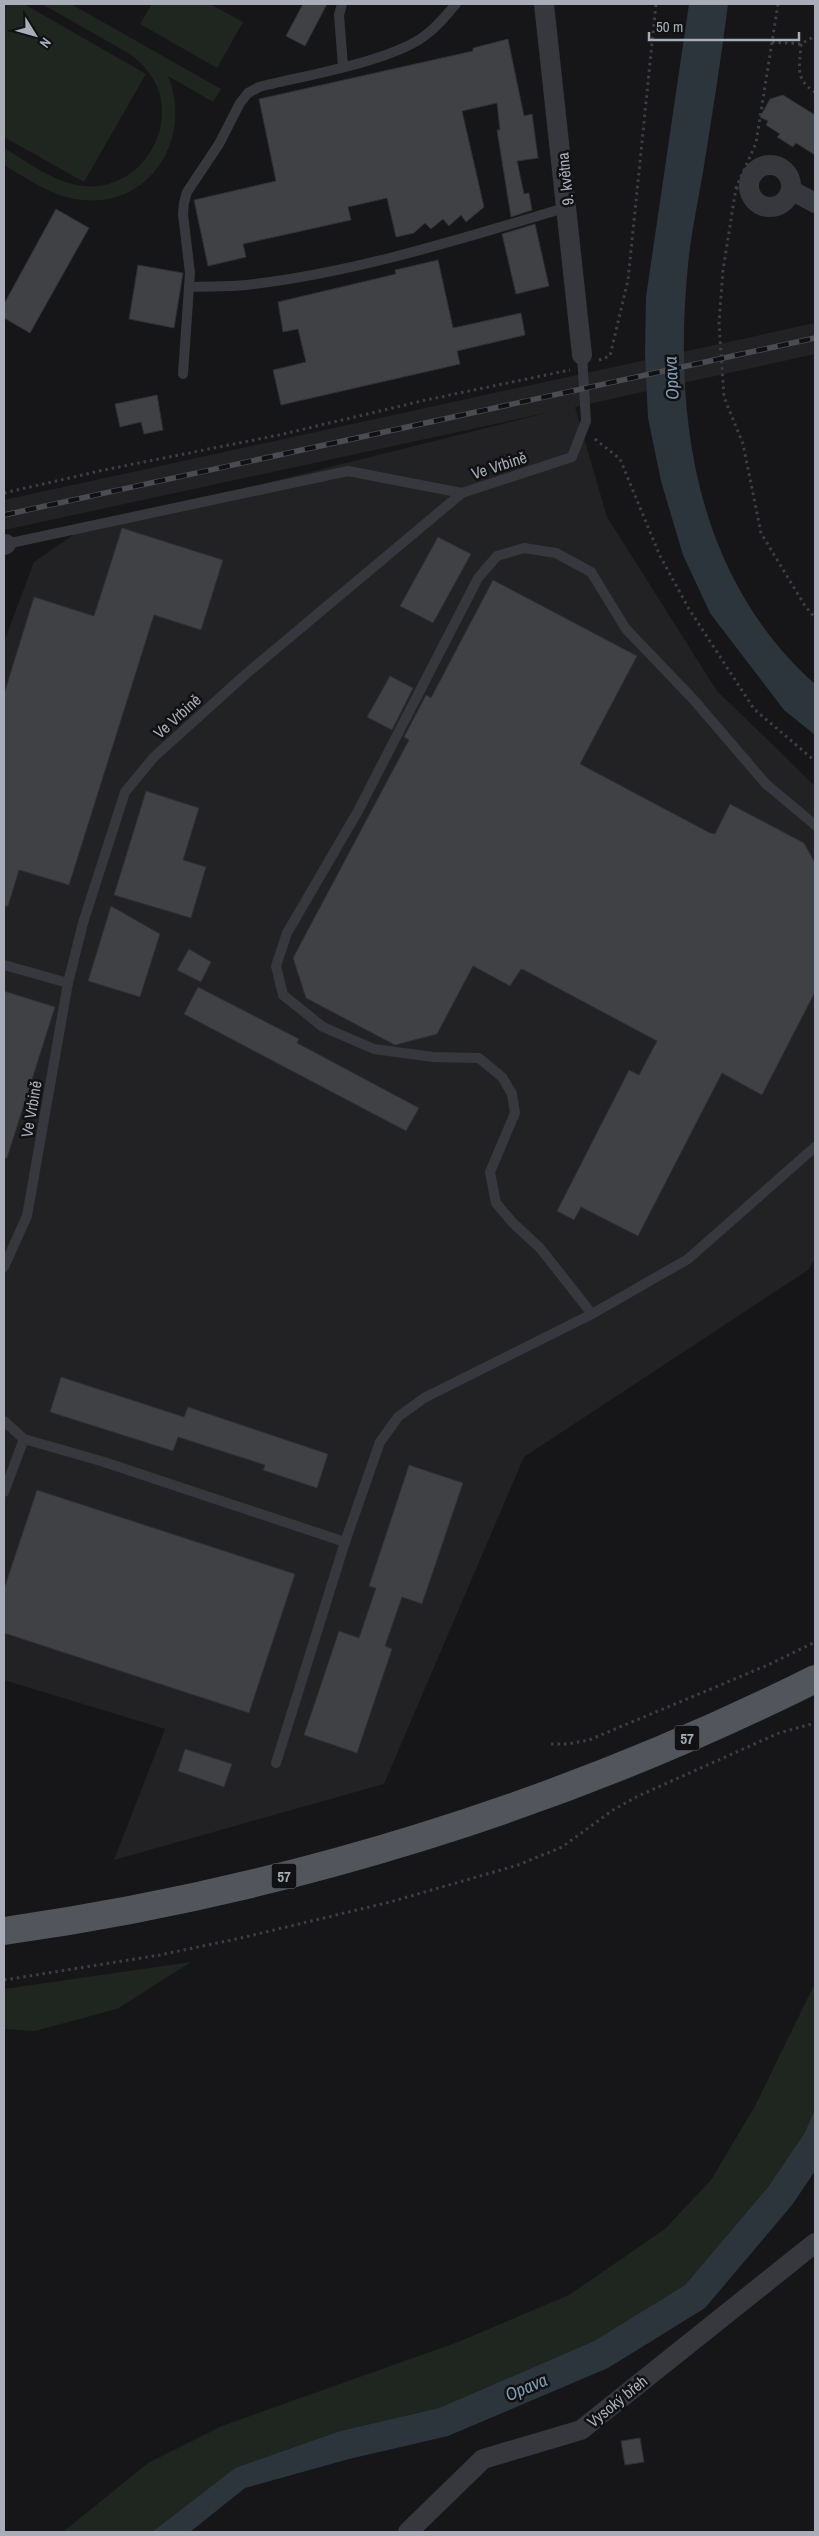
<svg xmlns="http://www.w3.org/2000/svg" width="819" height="2536" font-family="'Archivo Narrow',sans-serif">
	<rect width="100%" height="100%" fill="#161618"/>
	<polygon fill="#222225" points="815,323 815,354 575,407 607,517 717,691 815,786 815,1259 808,1270 524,1457 384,1784 114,1860 165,1729 4,1680 4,642 34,562 82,529 550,412 4,530 4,500"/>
	<g fill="#1e261f">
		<polygon points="4,4 24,4 146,74 84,182 4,137"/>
		<path d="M42,4H71L221,89L213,102L168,76C193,136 152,207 83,200C54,198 28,179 4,165V148C28,162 54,183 83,186C135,192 175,137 158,89C152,74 142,63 130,54Z"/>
		<polygon points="152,4 210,4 243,22 217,68 140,24"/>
		<polygon points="191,1962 117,2009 35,2031 4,2029 4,1989"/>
		<polygon points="815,1983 815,2110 804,2134 768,2187 685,2285 594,2341 439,2408 340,2431 235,2468 152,2532 63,2532 148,2463 222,2426 458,2342 569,2295 665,2229 711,2180 755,2106"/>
	</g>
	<g fill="#2c353c">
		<path d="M689,4H728C721,60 712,116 703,172C698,202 691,233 688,265C673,417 695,577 815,684V735L784,710L710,613L683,555L661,481L648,418L645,354L646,297Z"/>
		<polygon points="815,2110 815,2171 792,2205 705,2308 608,2368 448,2436 349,2459 245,2488 190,2532 152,2532 235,2468 340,2431 439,2408 594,2341 685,2285 768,2187 804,2134"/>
	</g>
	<g fill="#404145" stroke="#303034">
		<polygon points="303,4 327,4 305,46 286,36"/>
		<polygon points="508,39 524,116 532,114 538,158 517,161 524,194 529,193 532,210 511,217 497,130 500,130 497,103 462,111 484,207 466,222 461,215 449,226 443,219 431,229 425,223 414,233 396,237 387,198 348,207 351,220 243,244 246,257 208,266 194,200 276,181 259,99 473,51 473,48"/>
		<polygon points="783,95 815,115 815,155 796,143 793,147 777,137 780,134 766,125 768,121 760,117 770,99"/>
		<polygon points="56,209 89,228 30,333 4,318 4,304"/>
		<polygon points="535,224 549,286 516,294 502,234"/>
		<polygon points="438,260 453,328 521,313 525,335 457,351 460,364 281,405 273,370 306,362 298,329 283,332 278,302 396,274 395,270"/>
		<polygon points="138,265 183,273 174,328 129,319"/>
		<polygon points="157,395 163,430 144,434 141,422 120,427 115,404"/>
		<polygon points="122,528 223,560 201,630 154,615 69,885 19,870 8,906 4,906 4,694 34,597 94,616"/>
		<polygon points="438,537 471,554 433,623 400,606"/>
		<polygon points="493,580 637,656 580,764 710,833 715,834 730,804 804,843 815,863 815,992 762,1095 722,1073 638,1236 581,1207 574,1220 557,1211 629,1070 639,1075 657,1041 524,970 521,969 510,986 473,966 437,1034 395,1045 306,998 293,958 409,740 404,737 426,695 431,698"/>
		<polygon points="390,676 413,688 392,730 367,717"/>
		<polygon points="146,791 199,808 183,860 206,867 191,918 114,895"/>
		<polygon points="111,906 160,934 140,997 88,981"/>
		<polygon points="189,949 211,962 201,982 177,970"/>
		<polygon points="198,987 299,1039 297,1043 419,1108 406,1131 184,1014"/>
		<polygon points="4,991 55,1007 7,1158 4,1158"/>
		<polygon points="61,1377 184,1417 188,1407 328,1454 317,1488 263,1470 265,1465 178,1437 173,1451 50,1412"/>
		<polygon points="409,1465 463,1483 422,1604 402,1597 385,1646 392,1649 357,1753 304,1735 339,1631 359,1638 376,1588 369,1586"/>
		<polygon points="37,1490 295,1574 249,1713 4,1633 4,1589"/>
		<polygon points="185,1749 232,1764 224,1787 178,1771"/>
		<polygon points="640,2438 644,2462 625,2465 621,2441"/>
	</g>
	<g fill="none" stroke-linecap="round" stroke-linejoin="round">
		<g stroke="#3d3f44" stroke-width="3" stroke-dasharray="2.5 4" stroke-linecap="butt">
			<polyline points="778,4 756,143 736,188 723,270 719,323 724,397 743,444 761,533 805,606 815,618"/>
			<polyline points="772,42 801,44 815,36"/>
			<path d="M801,44C800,67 794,79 815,92"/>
			<polyline points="736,188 750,189"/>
			<polyline points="599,360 610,356 628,280 656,4"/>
			<polyline points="595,439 620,459 660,556 689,609 754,709 815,761"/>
			<polyline points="4,493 104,470 279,435 426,400 570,370"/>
			<polyline points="551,1744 568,1744 589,1740 768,1665 815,1642"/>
			<polyline points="4,1980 160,1955 241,1938 390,1902 518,1865 562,1847 613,1810 638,1796 779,1733 815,1723"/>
		</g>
		<g stroke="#37383d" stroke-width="10">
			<polyline points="342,4 339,15 343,66"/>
			<path d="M189,287C208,286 228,287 246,285C355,273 463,238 568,207"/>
			<path d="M183,374L190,273L183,214L184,203L187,192L219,144L240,103L248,93L259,87C302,76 395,61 427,34C438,26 447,14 456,4"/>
			<polyline points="5,547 6,544 348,471 462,493"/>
			<polyline points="4,965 68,983"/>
			<polyline points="4,1267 27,1216 68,983 83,923 125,792 154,757 246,674 462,493 572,457 586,421 582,355"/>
			<polyline points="592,1314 540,1248 513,1223 496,1203 490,1172 515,1113 512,1094 502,1077 479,1058 433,1057 374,1049 323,1027 283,995 276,966 287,933 358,811 478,578 497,556 524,548 556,553 591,572 626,629 693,699 766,784 815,825"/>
			<polyline points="4,1421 24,1439 101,1461 345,1542"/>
			<polyline points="4,1492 24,1439"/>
			<polyline points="276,1763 345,1542 380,1442 398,1417 424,1398 592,1314 688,1259 815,1147"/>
		</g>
		<g stroke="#37383d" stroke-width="20">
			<polyline points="544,4 582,355"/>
			<circle cx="770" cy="186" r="21"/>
			<polyline points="791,190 815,203"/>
			<polyline points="4,545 6,544"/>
			<polyline points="408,2532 483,2459 581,2430 815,2243"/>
		</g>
		<path stroke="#53555c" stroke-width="28" d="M4,1931C285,1891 561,1806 815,1679"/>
		<g stroke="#4a4c52" stroke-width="5.5">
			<polyline id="rail" points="4,515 815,338"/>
		</g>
		<use href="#rail" stroke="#111113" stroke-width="4" stroke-dasharray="11" stroke-linecap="butt"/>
	</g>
	<g text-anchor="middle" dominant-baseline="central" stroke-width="5" stroke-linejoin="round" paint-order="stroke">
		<g fill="#111113" stroke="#7b7e86" stroke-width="1">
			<rect x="674.5" y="1725.5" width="25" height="25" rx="4"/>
			<rect x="271.5" y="1863.5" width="25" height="25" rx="4"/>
		</g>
		<g font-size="15" font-weight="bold" fill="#a8adb8">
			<text x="687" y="1738">57</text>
			<text x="284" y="1876">57</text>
		</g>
		<g font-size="16" fill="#a8adb8" stroke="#111113">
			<text transform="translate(565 179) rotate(-96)">9. května</text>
			<text transform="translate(499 465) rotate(-18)">Ve Vrbině</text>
			<text transform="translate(177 716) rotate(-42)">Ve Vrbině</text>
			<text transform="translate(31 1109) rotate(-80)">Ve Vrbině</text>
			<text transform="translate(617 2401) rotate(-39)">Vysoký břeh</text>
		</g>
		<g font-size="18" font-style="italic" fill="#7f9bb3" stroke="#111113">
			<text transform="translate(671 378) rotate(-93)">Opava</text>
			<text transform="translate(526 2387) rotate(-23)">Opava</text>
		</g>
	</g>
	<rect width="819" height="2536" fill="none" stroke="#a8adb8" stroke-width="10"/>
	<g transform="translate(35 35) rotate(127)" stroke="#111113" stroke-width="4" paint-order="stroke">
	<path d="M0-4L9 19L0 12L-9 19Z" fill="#a8adb8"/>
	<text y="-8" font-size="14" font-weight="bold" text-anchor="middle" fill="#a8adb8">N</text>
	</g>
	<path d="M649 32v8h150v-8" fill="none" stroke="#a8adb8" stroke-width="2.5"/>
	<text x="656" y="32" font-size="15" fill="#a8adb8" stroke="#111113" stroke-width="4" paint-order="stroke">50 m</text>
</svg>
